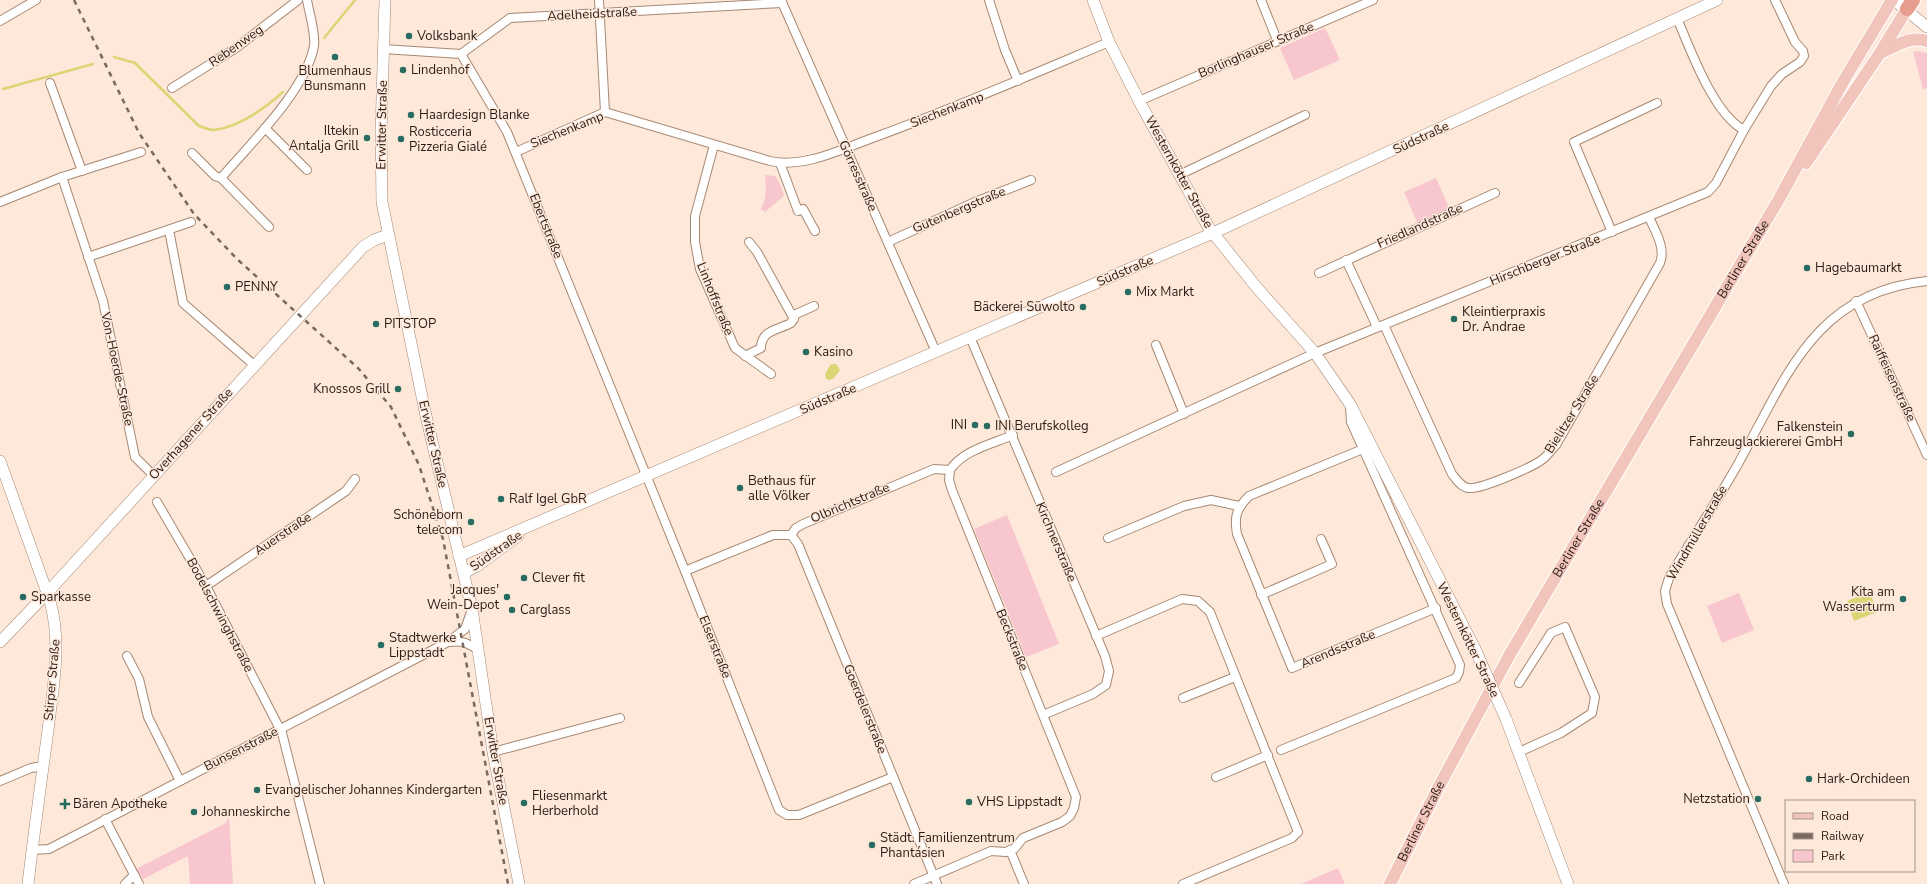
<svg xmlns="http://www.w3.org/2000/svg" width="1927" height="884" font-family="'Nunito Sans',sans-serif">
	<rect width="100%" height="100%" fill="#fde8da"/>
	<g fill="#f8c6ce">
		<polygon points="1325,28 1340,60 1294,80 1280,48"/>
		<polygon points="1917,51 1927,53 1927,88 1923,89 1913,52"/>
		<path d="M765,175L775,176L781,186L784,196L765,212L761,209C767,197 766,188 765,175Z"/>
		<polygon points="1436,178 1449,208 1417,222 1404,192"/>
		<polygon points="1007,515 1059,644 1026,657 974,529"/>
		<polygon points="1739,593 1754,630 1722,643 1707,606"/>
		<polygon points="229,818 233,884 190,884 188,856 143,879 136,869 224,824"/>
		<polygon points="1338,868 1345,884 1301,884"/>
	</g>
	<g fill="#dcd574">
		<polygon points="831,364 836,364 840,370 834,378 830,380 826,379 825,374"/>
		<polygon points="1870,592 1877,612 1854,621 1847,601"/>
	</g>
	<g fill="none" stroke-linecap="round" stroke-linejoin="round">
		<g stroke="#dcd574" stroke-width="2.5">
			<polyline points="324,38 355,0"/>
			<path d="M114,57L135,63L199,126C203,127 209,130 214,130C239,127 265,108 283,92"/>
			<polyline points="3,89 93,64"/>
		</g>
		<g stroke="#a78872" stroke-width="10">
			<g id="street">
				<polyline points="599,0 605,112"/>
				<polyline points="781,0 936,352"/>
				<polyline points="989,0 1005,50 1018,81"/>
				<polyline points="1261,0 1277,40"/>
				<path d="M1677,18C1690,49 1714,115 1744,130"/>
				<polyline points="0,21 36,0"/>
				<polyline points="383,49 461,54 507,132 685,571 779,810 787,815 799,815 893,777"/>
				<polyline points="461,54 510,18 782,3"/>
				<polyline points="50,83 82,171"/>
				<polyline points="172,88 236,48 298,0"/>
				<polyline points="1139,101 1373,0"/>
				<polyline points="265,128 307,170"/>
				<polyline points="714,145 695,216 695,242 700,269 735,348 771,374"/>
				<path d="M516,152L605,112L770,161C805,169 846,147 878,136C957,107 1033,74 1109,42"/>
				<polyline points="192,153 215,176 221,178"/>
				<polyline points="780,163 798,211 803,209 815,231"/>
				<polyline points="1179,175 1305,115"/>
				<polyline points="62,177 141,152"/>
				<polyline points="0,202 62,177 103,301 135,457 154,476"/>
				<path d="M269,227L221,178C251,143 306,90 314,46C316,34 309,12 307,0"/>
				<polyline points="169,230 183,303 254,365"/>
				<polyline points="1612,232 1574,142 1657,103"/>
				<polyline points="749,242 757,252 794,319"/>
				<polyline points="888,242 975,202 1031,180"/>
				<polyline points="88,257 191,222"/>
				<polyline points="1346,260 1377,327"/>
				<polyline points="1319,273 1495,193"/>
				<polyline points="1856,301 1927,455"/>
				<path d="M1384,325L1452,474C1456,479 1461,487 1468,488C1480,490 1533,467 1543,459C1548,455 1552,449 1556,445L1660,263C1666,248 1655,231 1649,217"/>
				<polyline points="970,337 1105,656 1109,671 1106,685 1093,694 1043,715"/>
				<polyline points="1156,345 1184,414"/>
				<path d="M745,356L761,348C761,330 778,330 791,323L796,314L814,306"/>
				<path d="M1363,449L1249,496C1236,509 1234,517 1237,534L1292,668L1436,608"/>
				<polyline points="1056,472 1315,353 1708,192 1716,183 1744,130 1771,86 1782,74 1800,62 1804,56 1803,51 1795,42 1775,0"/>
				<polyline points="157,502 206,586 282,733 320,884"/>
				<polyline points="791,535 798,544 937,884"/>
				<path d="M791,535L796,528L803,524L934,469L950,470C963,450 992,444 1013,435"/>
				<polyline points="1108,538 1184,506 1211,500 1239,506"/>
				<polyline points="685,571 773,535 791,535"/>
				<polyline points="206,586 346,491 355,479"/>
				<polyline points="1261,595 1332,564 1321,539"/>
				<polyline points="1096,636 1182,599 1198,601 1210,612 1298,832 1292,838 1183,884"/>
				<path d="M449,642C461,640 469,643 479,651"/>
				<polyline points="127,656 139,679 148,717 180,781"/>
				<polyline points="1183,698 1235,677"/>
				<polyline points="1281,750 1456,678 1459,672 1460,665 1351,422 1350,407"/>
				<polyline points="493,752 620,718"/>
				<polyline points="1519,752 1561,733 1592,713 1595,697 1565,627 1551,633 1519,683"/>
				<polyline points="1216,777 1268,755"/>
				<polyline points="0,781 31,768 43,766"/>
				<polyline points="105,819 139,884"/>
				<polyline points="32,850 49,849 448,642 465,629 471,612"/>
				<polyline points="1010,850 1024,884"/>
				<polyline points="125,884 134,875"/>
				<polyline points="914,884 991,851 1006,852 1015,848 1023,838 1062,822 1070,816 1074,808 1076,797 952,490 949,480 950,470"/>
				<path d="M1784,884L1667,604L1665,591L1669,578C1691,540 1716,503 1738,464C1786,378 1814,292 1927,281"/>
			</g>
		</g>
		<g stroke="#a78872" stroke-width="12">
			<g id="secondary">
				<polyline points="385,0 381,132 382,202 426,416 472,609 493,752 519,884"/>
				<polyline points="1093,0 1109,42 1139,101 1209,228 1258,289 1315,353 1350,404 1475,649"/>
				<polyline points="1894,0 1927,27"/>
				<path d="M0,461L50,601C62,644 53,687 48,730C41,782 34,833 28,884"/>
				<polyline points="459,556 1213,233 1717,0"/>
				<polyline points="464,573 477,566 518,536"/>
				<polyline points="0,642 47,593 363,247 374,240 388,235"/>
				<polyline points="1506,719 1568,884"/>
			</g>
		</g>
		<g stroke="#fff" stroke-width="14">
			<g id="primary">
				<path d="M1880,53C1895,47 1910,35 1927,41"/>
				<polyline points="1806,163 1880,53 1907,9"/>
				<path id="s1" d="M1390,884L1437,790L1510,654L1779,199L1844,80L1892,0"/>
			</g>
		</g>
		<g stroke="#fff" stroke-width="16">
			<polyline id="highway" points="1907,9 1913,0"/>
		</g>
		<use href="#street" stroke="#fff" stroke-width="8"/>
		<use href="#secondary" stroke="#fff" stroke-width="11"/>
		<use href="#primary" stroke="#f1c5bc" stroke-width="12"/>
		<use href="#highway" stroke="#e79e8f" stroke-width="14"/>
		<polyline stroke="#79695e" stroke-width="2.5" stroke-dasharray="5 5" stroke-linecap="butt" points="74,0 139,133 194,214 237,259 358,368 391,407 419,465 443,539 508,884"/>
		<g stroke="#a78872" stroke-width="12" stroke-linecap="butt">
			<polyline id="secondary-bridge" points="1475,649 1506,719"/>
		</g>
		<use href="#secondary-bridge" stroke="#fff" stroke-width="11"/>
	</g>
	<g fill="#276c60" stroke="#fde8da" stroke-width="1.5">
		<circle cx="409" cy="36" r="4"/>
		<circle cx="335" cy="57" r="4"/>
		<circle cx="403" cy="70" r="4"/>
		<circle cx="411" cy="115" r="4"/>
		<circle cx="367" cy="138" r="4"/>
		<circle cx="401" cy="139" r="4"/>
		<circle cx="1807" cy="268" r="4"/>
		<circle cx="227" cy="287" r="4"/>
		<circle cx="1128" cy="292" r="4"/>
		<circle cx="1083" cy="307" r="4"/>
		<circle cx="1454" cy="319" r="4"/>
		<circle cx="376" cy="324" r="4"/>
		<circle cx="806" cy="352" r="4"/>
		<circle cx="398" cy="389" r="4"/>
		<circle cx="975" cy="425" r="4"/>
		<circle cx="987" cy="426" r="4"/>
		<circle cx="1851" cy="434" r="4"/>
		<circle cx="740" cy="488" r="4"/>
		<circle cx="501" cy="499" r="4"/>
		<circle cx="471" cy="522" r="4"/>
		<circle cx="524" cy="578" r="4"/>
		<circle cx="23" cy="597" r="4"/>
		<circle cx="507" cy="597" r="4"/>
		<circle cx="1903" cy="599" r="4"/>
		<circle cx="512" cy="610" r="4"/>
		<circle cx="381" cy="645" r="4"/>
		<circle cx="1809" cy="779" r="4"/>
		<circle cx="257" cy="790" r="4"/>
		<circle cx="1758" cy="799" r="4"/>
		<circle cx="969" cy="802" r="4"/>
		<circle cx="524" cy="803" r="4"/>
		<path d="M63 798h4v4h4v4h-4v4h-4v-4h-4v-4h4z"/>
		<circle cx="194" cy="812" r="4"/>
		<circle cx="872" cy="845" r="4"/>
	</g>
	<g text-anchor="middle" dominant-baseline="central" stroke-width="3" stroke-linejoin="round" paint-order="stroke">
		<g font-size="13" fill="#291c14" stroke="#fde8da">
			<text transform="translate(592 14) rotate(-3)">Adelheidstraße</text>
			<text transform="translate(236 46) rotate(-35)">Rebenweg</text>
			<text transform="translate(1256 50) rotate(-23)">Borlinghauser Straße</text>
			<text transform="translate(947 110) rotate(-21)">Siechenkamp</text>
			<text transform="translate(382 125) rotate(-89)">Erwitter Straße</text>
			<text transform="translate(567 130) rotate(-22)">Siechenkamp</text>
			<text transform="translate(1421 138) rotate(-25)">Südstraße</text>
			<text transform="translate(1179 172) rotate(61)">Westernkötter Straße</text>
			<text transform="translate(858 176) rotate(66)">Görresstraße</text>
			<text transform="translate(959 210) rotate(-23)">Gutenbergstraße</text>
			<text transform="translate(546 226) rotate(68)">Ebertstraße</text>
			<text transform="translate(1420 226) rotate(-24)">Friedlandstraße</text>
			<text stroke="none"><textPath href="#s1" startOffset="718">Berliner Straße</textPath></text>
			<text transform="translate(1545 260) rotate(-22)">Hirschberger Straße</text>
			<text transform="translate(1125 271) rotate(-23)">Südstraße</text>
			<text transform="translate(715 299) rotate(68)">Linhoffstraße</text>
			<text transform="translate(117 369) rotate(78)">Von-Hoerde-Straße</text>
			<text transform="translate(1892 378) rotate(65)">Raiffeisenstraße</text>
			<text transform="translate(828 399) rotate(-23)">Südstraße</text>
			<text transform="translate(1572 414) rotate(-58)">Bielitzer Straße</text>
			<text transform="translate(191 434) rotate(-48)">Overhagener Straße</text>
			<text transform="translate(433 444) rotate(77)">Erwitter Straße</text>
			<text transform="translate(850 503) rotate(-23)">Olbrichtstraße</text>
			<text transform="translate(1697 533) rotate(-60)">Windmüllerstraße</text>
			<text transform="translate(283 534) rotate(-34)">Auerstraße</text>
			<text stroke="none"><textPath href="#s1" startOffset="394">Berliner Straße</textPath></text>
			<text transform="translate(1056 542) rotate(67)">Kirchnerstraße</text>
			<text transform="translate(496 551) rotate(-35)">Südstraße</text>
			<text transform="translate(220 615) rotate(62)">Bodelschwinghstraße</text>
			<text transform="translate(1012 640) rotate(68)">Beckstraße</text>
			<text transform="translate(1468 640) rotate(64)">Westernkötter Straße</text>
			<text transform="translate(715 647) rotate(68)">Elserstraße</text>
			<text transform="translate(1338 649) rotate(-23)">Arendsstraße</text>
			<text transform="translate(52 680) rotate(-85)">Stirper Straße</text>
			<text transform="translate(865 709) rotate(68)">Goerdelerstraße</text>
			<text transform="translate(241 749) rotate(-27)">Bunsenstraße</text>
			<text transform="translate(496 761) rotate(80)">Erwitter Straße</text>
			<text stroke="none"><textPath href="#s1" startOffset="70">Berliner Straße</textPath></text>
		</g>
		<g font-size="13" fill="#291c14" stroke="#fde8da" text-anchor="start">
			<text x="417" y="36">Volksbank</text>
			<text x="411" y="70">Lindenhof</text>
			<text x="335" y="71" text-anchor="middle">Blumenhaus<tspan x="335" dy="15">Bunsmann</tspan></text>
			<text x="419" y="115">Haardesign Blanke</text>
			<text x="359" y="131" text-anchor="end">Iltekin<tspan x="359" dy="15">Antalja Grill</tspan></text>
			<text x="409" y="132">Rosticceria<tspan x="409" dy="15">Pizzeria Gialé</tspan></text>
			<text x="1815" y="268">Hagebaumarkt</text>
			<text x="235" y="287">PENNY</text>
			<text x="1136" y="292">Mix Markt</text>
			<text x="1075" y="307" text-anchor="end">Bäckerei Süwolto</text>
			<text x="1462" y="312">Kleintierpraxis<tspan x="1462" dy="15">Dr. Andrae</tspan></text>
			<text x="384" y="324">PITSTOP</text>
			<text x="814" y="352">Kasino</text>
			<text x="390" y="389" text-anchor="end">Knossos Grill</text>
			<text x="967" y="425" text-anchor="end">INI</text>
			<text x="995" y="426">INI Berufskolleg</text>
			<text x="1843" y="427" text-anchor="end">Falkenstein<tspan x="1843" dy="15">Fahrzeuglackiererei GmbH</tspan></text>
			<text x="748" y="481">Bethaus für<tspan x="748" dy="15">alle Völker</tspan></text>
			<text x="509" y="499">Ralf Igel GbR</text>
			<text x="463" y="515" text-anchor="end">Schöneborn<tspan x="463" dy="15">telecom</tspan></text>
			<text x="532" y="578">Clever fit</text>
			<text x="499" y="590" text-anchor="end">Jacques'<tspan x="499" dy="15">Wein-Depot</tspan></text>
			<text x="1895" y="592" text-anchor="end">Kita am<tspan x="1895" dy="15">Wasserturm</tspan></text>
			<text x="31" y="597">Sparkasse</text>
			<text x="520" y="610">Carglass</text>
			<text x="389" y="638">Stadtwerke<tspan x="389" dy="15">Lippstadt</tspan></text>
			<text x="1817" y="779">Hark-Orchideen</text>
			<text x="265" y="790">Evangelischer Johannes Kindergarten</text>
			<text x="532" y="796">Fliesenmarkt<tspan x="532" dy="15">Herberhold</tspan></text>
			<text x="1750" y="799" text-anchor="end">Netzstation</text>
			<text x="977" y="802">VHS Lippstadt</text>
			<text x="73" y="804">Bären Apotheke</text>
			<text x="202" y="812">Johanneskirche</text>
			<text x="880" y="838">Städt. Familienzentrum<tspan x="880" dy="15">Phantásien</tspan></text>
		</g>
	</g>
	<rect x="1785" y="800" width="130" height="72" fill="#fde8da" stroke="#a8968b"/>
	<rect x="1793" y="813" width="20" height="6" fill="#f1c5bc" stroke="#a8968b"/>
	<text x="1821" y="820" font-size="12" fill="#291c14">Road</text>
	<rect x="1793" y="833" width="20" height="6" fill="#79695e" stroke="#a8968b"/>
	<text x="1821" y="840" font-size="12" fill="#291c14">Railway</text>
	<rect x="1793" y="850" width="20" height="12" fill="#f8c6ce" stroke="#a8968b"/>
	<text x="1821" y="860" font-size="12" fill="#291c14">Park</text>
</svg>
